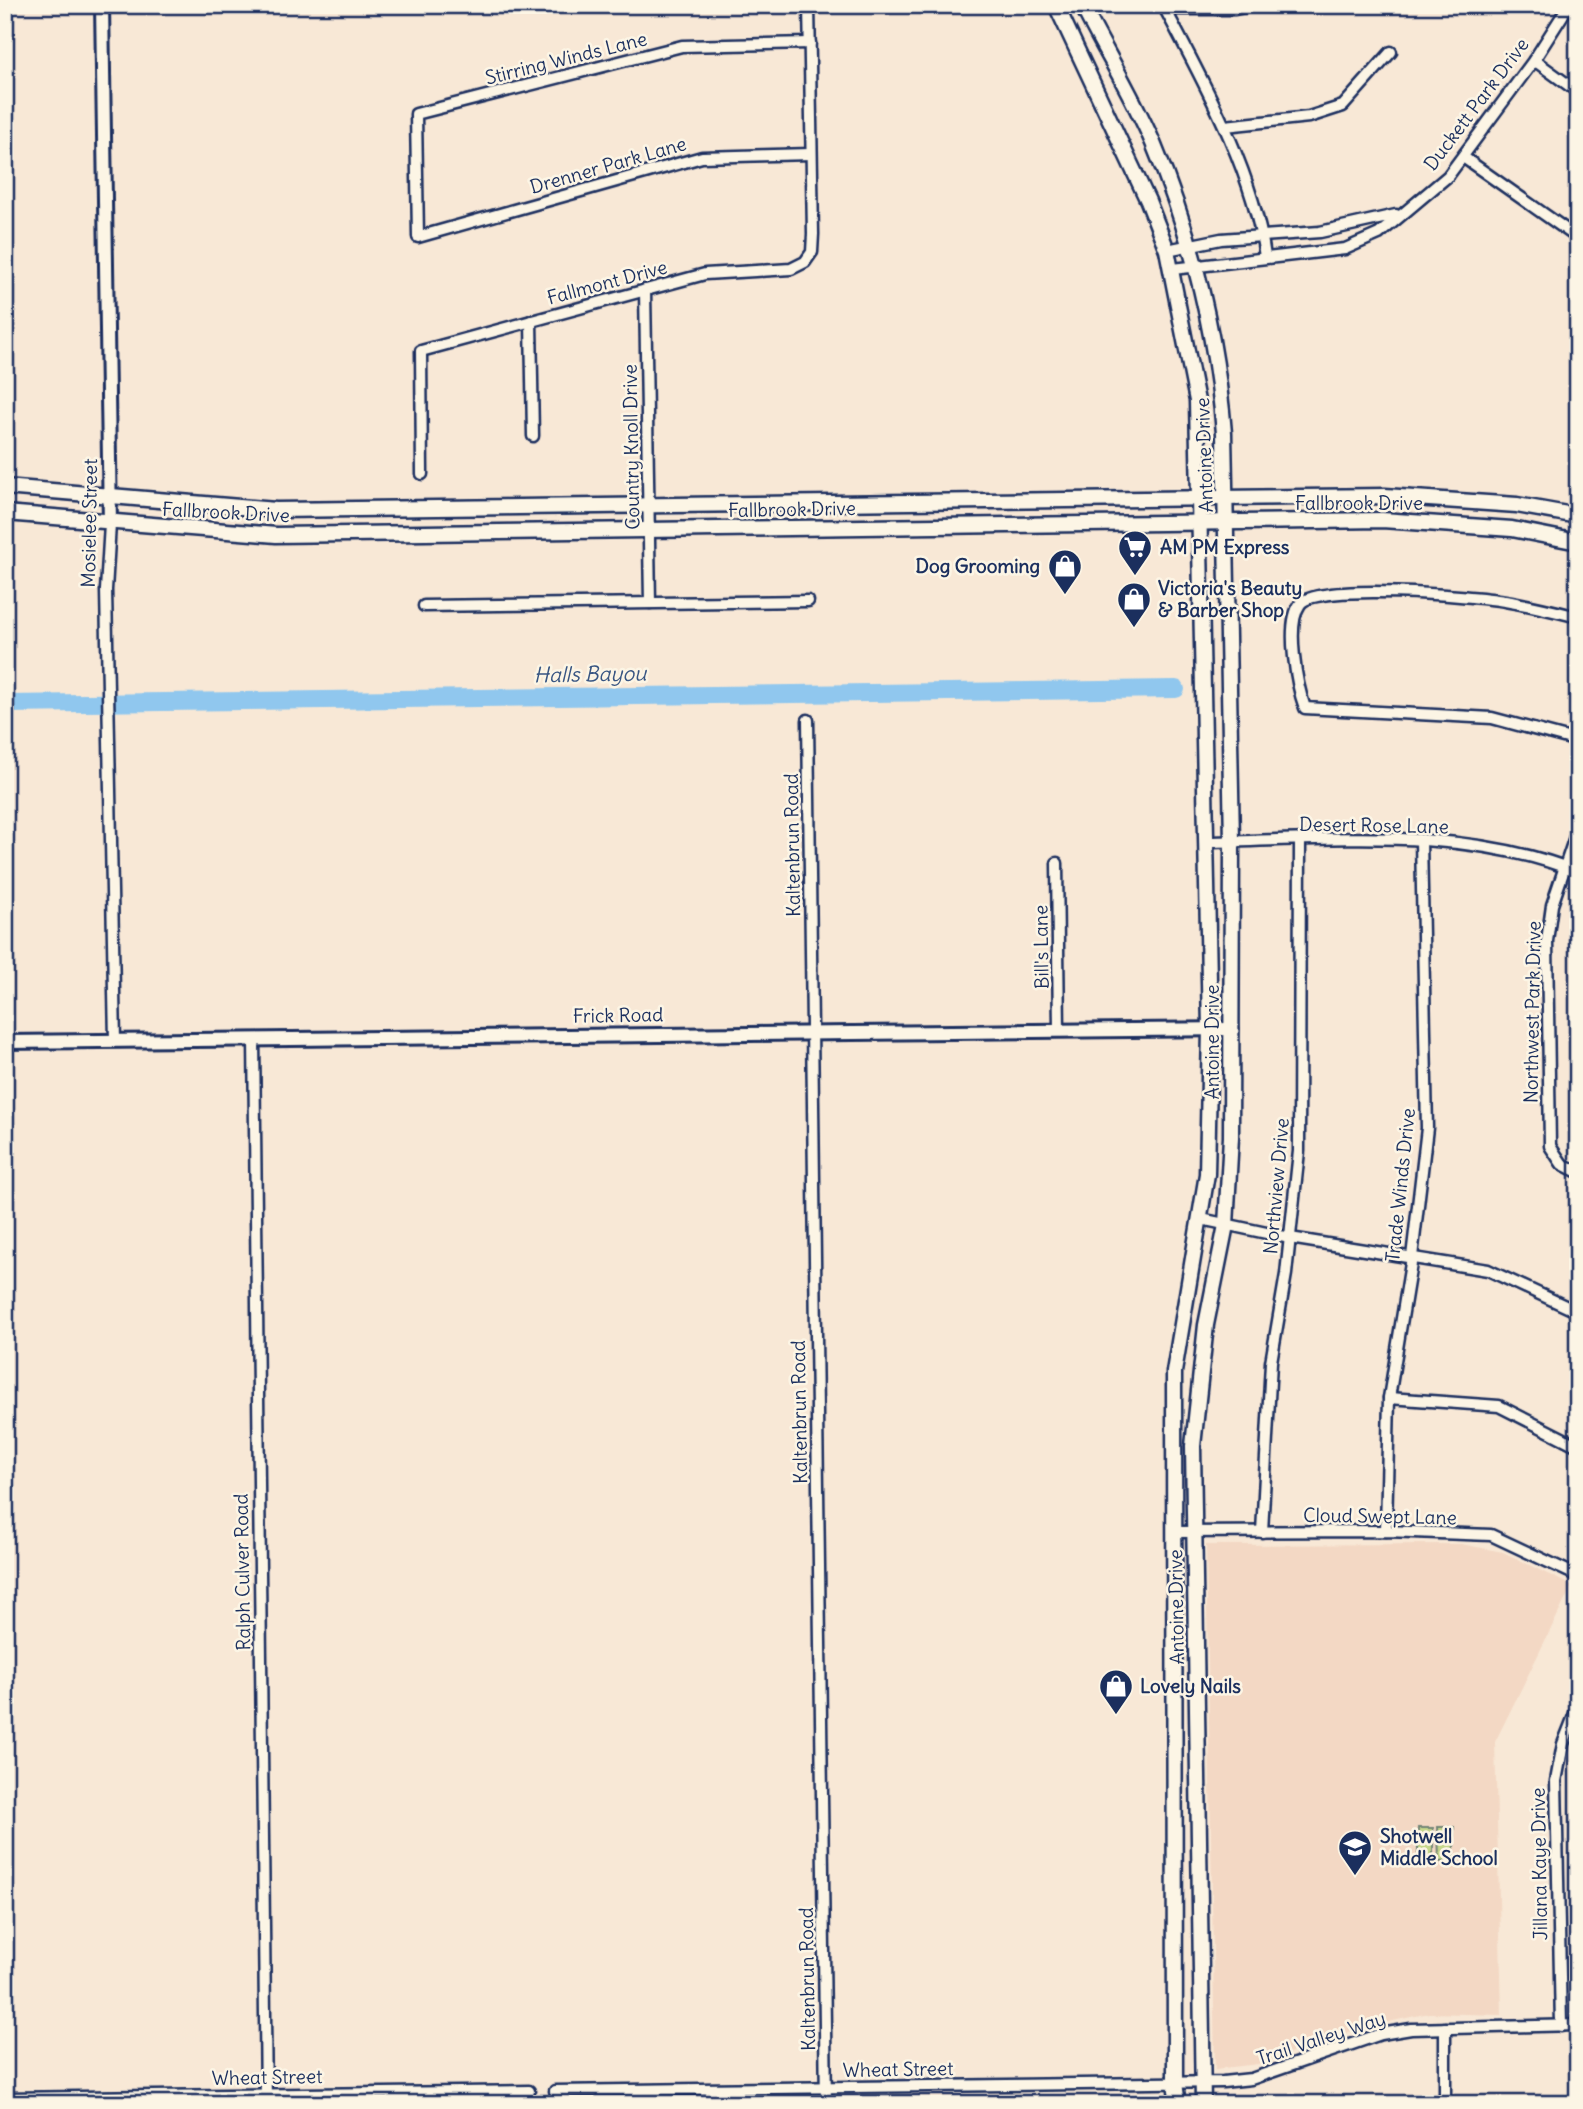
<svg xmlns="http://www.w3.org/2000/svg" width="1583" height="2109" font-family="Delius,sans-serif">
	<rect width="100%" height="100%" fill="#f8e8d6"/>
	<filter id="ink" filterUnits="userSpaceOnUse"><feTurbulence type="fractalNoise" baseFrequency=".0143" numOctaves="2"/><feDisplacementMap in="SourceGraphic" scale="14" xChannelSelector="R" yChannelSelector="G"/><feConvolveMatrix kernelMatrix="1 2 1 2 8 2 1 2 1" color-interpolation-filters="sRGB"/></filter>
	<g filter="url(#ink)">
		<polygon fill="#f3d8c4" points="1461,1544 1503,1552 1572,1586 1495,1742 1502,2015 1429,2013 1357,2029 1258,2064 1215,2069 1206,1545"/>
		<g fill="#c7d88c" stroke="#718475" stroke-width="2">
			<polygon points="1438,1827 1454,1827 1454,1861 1439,1862"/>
			<rect x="1418" y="1828" width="15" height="34"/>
		</g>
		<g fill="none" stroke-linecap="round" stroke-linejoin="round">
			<polyline stroke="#90c7ee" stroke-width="18" points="5,704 1176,689"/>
			<g stroke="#1b2f5e" stroke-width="15">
				<g id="minor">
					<path d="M1163,5C1203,81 1254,172 1265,257"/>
					<polyline points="1165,9 1235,9 1254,5"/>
					<polyline points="810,43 682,46 416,114 418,237 702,157 811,154"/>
					<polyline points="1534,60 1578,92"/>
					<polyline points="1225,126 1309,117 1343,106 1391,52"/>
					<polyline points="1463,157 1578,238"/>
					<polyline points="1167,250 1221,239 1320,232 1396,215"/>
					<polyline points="1173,269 1345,249 1379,234 1448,176 1534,60 1569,5"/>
					<polyline points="645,290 650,603"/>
					<polyline points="531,321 533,436"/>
					<polyline points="422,474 421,351 705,274 791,269 805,262 812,252 813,234 809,5"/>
					<polyline points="110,524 106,590 115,1041"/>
					<polyline points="424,606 808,601"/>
					<path d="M1578,617C1554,611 1529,605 1505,601C1475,596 1316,582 1300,604C1285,625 1297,686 1305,708L1492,718L1578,741"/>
					<polyline points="808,720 826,2104"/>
					<polyline points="1578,828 1552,905 1547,941 1550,1146 1562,1164 1578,1172"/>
					<path d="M1208,842C1329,840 1462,825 1578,872"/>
					<polyline points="1057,863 1059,1030"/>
					<polyline points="254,1039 266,2104"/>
					<polyline points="1201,1219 1290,1238 1488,1270 1578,1312"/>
					<polyline points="1389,1398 1499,1406 1578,1446"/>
					<polyline points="1386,1531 1389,1398 1412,1257 1427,1128 1421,840"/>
					<polyline points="1173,1532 1386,1531 1491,1535 1578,1576"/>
					<polyline points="1262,1532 1271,1362 1286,1274 1299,1151 1300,840"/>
					<polyline points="1561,2026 1556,1781 1563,1744 1578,1706"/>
					<polyline points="1445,2028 1445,2104"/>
					<polyline points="555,2091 1223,2082 1251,2079 1381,2034 1411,2029 1578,2025"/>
					<polyline points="5,2098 529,2091"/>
				</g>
			</g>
			<g stroke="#1b2f5e" stroke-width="18">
				<g id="tertiary">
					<polyline points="102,5 110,524"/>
					<polyline points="5,1042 1232,1029"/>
				</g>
			</g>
			<g stroke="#1b2f5e" stroke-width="19">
				<g id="secondary">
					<polyline points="1056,5 1148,201 1167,250 1197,401 1210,1029 1207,1174 1174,1372 1175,2083 1178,2104"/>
					<path d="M1082,5C1105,51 1133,96 1153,143C1192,236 1216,332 1224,433L1232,841L1231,1137L1226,1225L1206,1325L1193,1446L1203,2104"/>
					<polyline points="5,487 276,510 1385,496 1517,505 1578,516"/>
					<polyline points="5,513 276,535 1382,520 1512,529 1578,542"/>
				</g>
			</g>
			<use href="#minor" stroke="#fcf5e5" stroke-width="10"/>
			<use href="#tertiary" stroke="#fcf5e5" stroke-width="12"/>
			<use href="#secondary" stroke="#fcf5e5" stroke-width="14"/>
		</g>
	</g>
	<defs>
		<g id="supermarket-pin" transform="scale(1.75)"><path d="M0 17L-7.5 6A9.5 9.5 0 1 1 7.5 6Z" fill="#1b2f5e" stroke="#fcf5e5"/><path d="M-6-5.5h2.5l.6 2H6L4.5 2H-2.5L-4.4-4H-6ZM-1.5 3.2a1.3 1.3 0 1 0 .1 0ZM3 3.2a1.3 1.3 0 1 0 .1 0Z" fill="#fff"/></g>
		<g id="shop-pin" transform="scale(1.75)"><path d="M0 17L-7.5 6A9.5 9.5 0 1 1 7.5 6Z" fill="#1b2f5e" stroke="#fcf5e5"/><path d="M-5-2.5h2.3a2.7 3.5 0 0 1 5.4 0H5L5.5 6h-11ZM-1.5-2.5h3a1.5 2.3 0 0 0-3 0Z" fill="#fff"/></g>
		<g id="school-pin" transform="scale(1.75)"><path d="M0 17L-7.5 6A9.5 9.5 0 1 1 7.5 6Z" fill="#1b2f5e" stroke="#fcf5e5"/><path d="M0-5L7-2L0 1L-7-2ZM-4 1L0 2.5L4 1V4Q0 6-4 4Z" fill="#fff"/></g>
	</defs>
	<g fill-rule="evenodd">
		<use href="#supermarket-pin" x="1135" y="547"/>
		<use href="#shop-pin" x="1065" y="566"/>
		<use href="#shop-pin" x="1134" y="599"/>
		<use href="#shop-pin" x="1116" y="1686"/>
		<use href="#school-pin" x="1355" y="1847"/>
	</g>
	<g text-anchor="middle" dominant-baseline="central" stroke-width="5" stroke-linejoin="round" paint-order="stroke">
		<g font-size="19" fill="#1b2f5e" stroke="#fcf5e5">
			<text transform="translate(566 58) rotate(-14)">Stirring Winds Lane</text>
			<text transform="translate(1476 104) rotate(-53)">Duckett Park Drive</text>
			<text transform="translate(608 165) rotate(-16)">Drenner Park Lane</text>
			<text transform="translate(607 282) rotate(-15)">Fallmont Drive</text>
			<text transform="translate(631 447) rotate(-91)">Country Knoll Drive</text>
			<text transform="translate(1204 455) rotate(-92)">Antoine Drive</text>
			<text x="1359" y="503">Fallbrook Drive</text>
			<text transform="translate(792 509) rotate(-1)">Fallbrook Drive</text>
			<text transform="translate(226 512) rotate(3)">Fallbrook Drive</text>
			<text transform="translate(89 523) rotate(-89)">Mosielee Street</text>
			<text transform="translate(1374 825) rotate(1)">Desert Rose Lane</text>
			<text transform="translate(792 845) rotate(-91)">Kaltenbrun Road</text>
			<text transform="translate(1041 947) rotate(-91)">Bill's Lane</text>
			<text transform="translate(1532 1012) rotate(-89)">Northwest Park Drive</text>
			<text transform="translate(618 1015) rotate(-1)">Frick Road</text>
			<text transform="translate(1212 1042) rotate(-90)">Antoine Drive</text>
			<text transform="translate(1400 1185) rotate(-84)">Trade Winds Drive</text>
			<text transform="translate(1276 1186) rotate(-85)">Northview Drive</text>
			<text transform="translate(799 1412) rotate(-91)">Kaltenbrun Road</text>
			<text transform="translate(1380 1516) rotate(1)">Cloud Swept Lane</text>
			<text transform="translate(242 1572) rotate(-91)">Ralph Culver Road</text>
			<text transform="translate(1176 1607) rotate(-91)">Antoine Drive</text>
			<text transform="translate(1539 1864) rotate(-91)">Jillana Kaye Drive</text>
			<text transform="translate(807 1979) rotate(-91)">Kaltenbrun Road</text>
			<text transform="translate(1321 2038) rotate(-18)">Trail Valley Way</text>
			<text transform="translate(898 2069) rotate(-1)">Wheat Street</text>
			<text transform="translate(267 2077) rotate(-1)">Wheat Street</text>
		</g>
		<g font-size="19" font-weight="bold" fill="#1b2f5e" stroke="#fcf5e5" text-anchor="start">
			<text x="1160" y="547">AM PM Express</text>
			<text x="1040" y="566" text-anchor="end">Dog Grooming</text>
			<text x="1158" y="588">Victoria's Beauty<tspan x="1158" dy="22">&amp; Barber Shop</tspan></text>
			<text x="1140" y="1686">Lovely Nails</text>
			<text x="1380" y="1836">Shotwell<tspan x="1380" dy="22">Middle School</tspan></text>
		</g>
		<g font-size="21" font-style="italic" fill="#385582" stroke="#fcf5e5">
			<text transform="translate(590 674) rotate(-1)">Halls Bayou</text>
		</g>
	</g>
	<rect width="1583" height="2109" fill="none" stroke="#fcf5e5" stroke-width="28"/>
	<rect x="14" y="14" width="1555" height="2081" fill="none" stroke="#1b2f5e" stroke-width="2.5" filter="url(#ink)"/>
</svg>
